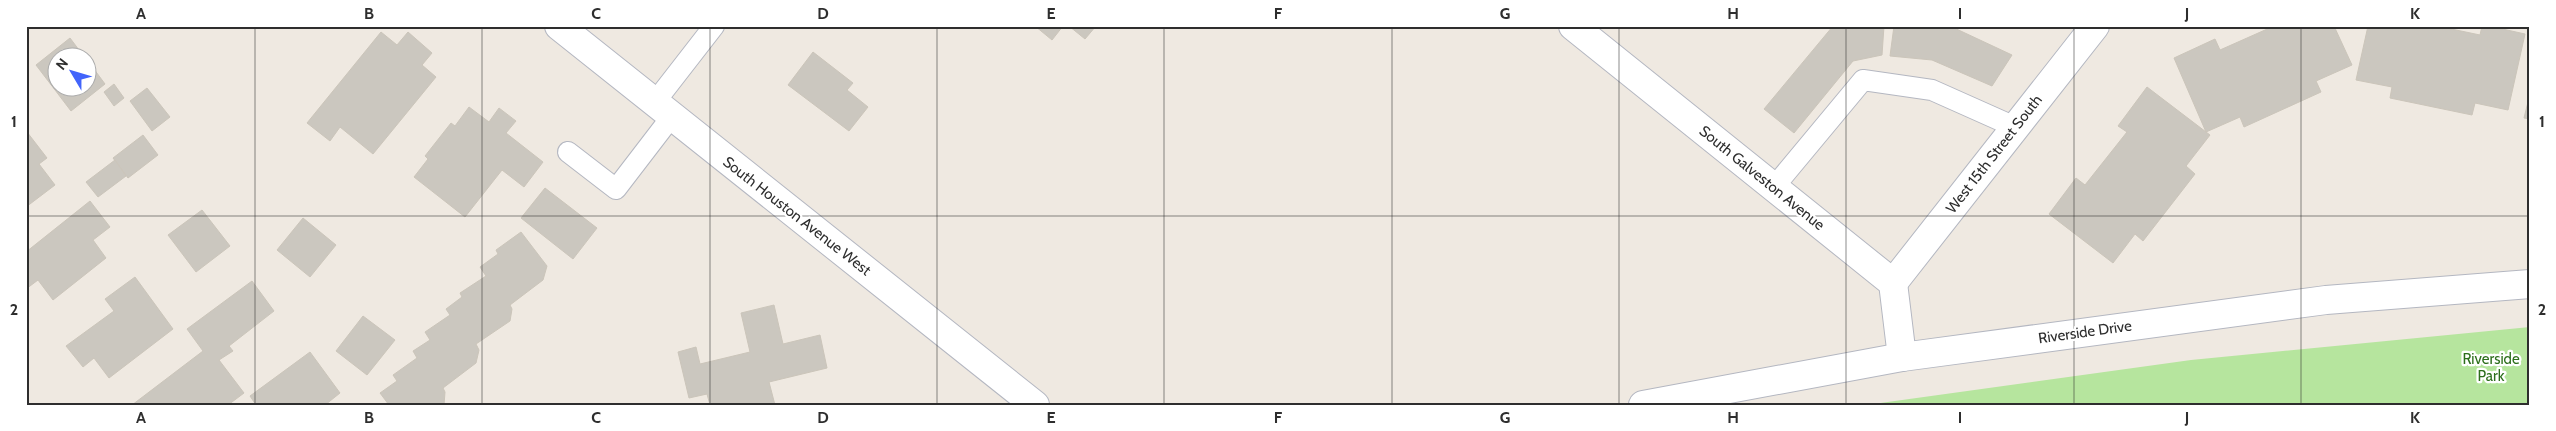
<svg xmlns="http://www.w3.org/2000/svg" width="2556" height="431" font-family="Cabin,sans-serif">
	<rect width="100%" height="100%" fill="#efe9e1"/>
	<polygon fill="#b6e59e" points="2530,327 2530,405 1866,405 2191,360"/>
	<g fill="#cbc7bf" stroke="#cbc5ba">
		<polygon points="1035,26 1063,26 1052,40"/>
		<polygon points="1069,26 1096,26 1085,39"/>
		<polygon points="1833,26 1884,26 1882,55 1853,61 1794,133 1764,109"/>
		<polygon points="1894,26 1950,26 2012,55 1992,86 1932,60 1890,56"/>
		<polygon points="2274,26 2334,26 2352,65 2316,81 2321,92 2244,127 2240,117 2206,132 2174,58 2215,39 2220,50"/>
		<polygon points="2368,26 2437,26 2480,35 2482,26 2489,26 2525,34 2508,110 2475,103 2472,115 2390,98 2392,87 2356,80"/>
		<polygon points="381,32 397,45 408,32 432,53 422,65 436,77 373,154 340,127 330,141 307,123"/>
		<polygon points="70,38 85,58 58,58 58,88 88,88 88,61 105,84 71,111 36,65"/>
		<polygon points="813,52 853,83 847,90 868,107 849,131 788,85"/>
		<polygon points="114,84 124,98 114,106 104,92"/>
		<polygon points="2147,87 2210,135 2186,166 2195,174 2143,241 2135,234 2113,263 2049,214 2076,178 2085,185 2127,132 2118,126"/>
		<polygon points="147,88 170,117 152,131 130,101"/>
		<polygon points="2530,94 2530,119 2524,118"/>
		<polygon points="469,107 489,122 499,108 516,121 506,133 543,162 524,187 502,170 465,217 414,177 428,159 425,156 451,123 455,126"/>
		<polygon points="27,132 47,158 39,164 55,185 26,207"/>
		<polygon points="143,135 158,155 128,178 113,158"/>
		<polygon points="115,160 126,176 98,197 86,182"/>
		<polygon points="545,188 597,228 573,259 521,218"/>
		<polygon points="90,201 110,227 93,240 106,258 53,300 38,280 26,289 26,252"/>
		<polygon points="202,210 230,246 196,272 168,235"/>
		<polygon points="303,218 336,245 310,277 277,250"/>
		<polygon points="521,232 547,266 543,280 510,305 512,309 510,321 476,344 479,350 476,363 443,388 445,392 444,405 389,405 380,393 397,381 393,375 417,358 413,351 430,340 425,332 450,315 446,309 462,297 460,293 486,276 480,267 498,254 496,250"/>
		<polygon points="135,277 173,329 109,378 94,358 83,367 66,346 114,311 105,299"/>
		<polygon points="252,281 274,311 229,346 233,351 219,360 244,393 228,405 132,405 203,351 187,329"/>
		<polygon points="774,305 783,344 820,335 827,368 769,382 775,405 710,405 707,394 689,398 678,352 696,347 700,364 750,352 741,313"/>
		<polygon points="363,316 395,340 367,375 336,351"/>
		<polygon points="310,352 340,393 325,405 256,405 250,396"/>
	</g>
	<g fill="none" stroke-linecap="round" stroke-linejoin="round">
		<g stroke="#b4b7c1" stroke-width="22">
			<g id="lane">
				<polyline points="655,102 714,26"/>
				<polyline points="568,152 616,189 672,116"/>
				<polyline points="1774,187 1863,80 1932,90 2015,127"/>
			</g>
		</g>
		<g stroke="#b4b7c1" stroke-width="30">
			<g id="street">
				<polyline points="1573,26 1893,283 1902,357"/>
				<polyline points="1893,283 2095,26"/>
			</g>
		</g>
		<g stroke="#b4b7c1" stroke-width="30">
			<g id="secondary">
				<polyline points="559,26 1035,405"/>
				<polyline points="1643,405 1902,357 2326,300 2530,284"/>
			</g>
		</g>
		<use href="#lane" stroke="#fff" stroke-width="20"/>
		<use href="#street" stroke="#fff" stroke-width="28"/>
		<use href="#secondary" stroke="#fff" stroke-width="28"/>
	</g>
	<path fill="none" stroke="#2e2e2e" stroke-width="1" stroke-opacity="0.55" d="M255,26V405M482,26V405M710,26V405M937,26V405M1164,26V405M1392,26V405M1619,26V405M1846,26V405M2074,26V405M2301,26V405M26,216H2530"/>
	<g text-anchor="middle" dominant-baseline="central" stroke-width="4.5" stroke-linejoin="round" paint-order="stroke">
		<g font-size="15" fill="#2e2e2e" stroke="#fff">
			<text transform="translate(1994 154) rotate(-52)">West 15th Street South</text>
			<text transform="translate(1762 178) rotate(39)">South Galveston Avenue</text>
			<text transform="translate(797 216) rotate(38)">South Houston Avenue West</text>
			<text transform="translate(2085 332) rotate(-8)">Riverside Drive</text>
		</g>
		<g font-size="15" fill="#2c6e1b" stroke="#fff">
			<text x="2491" y="359">Riverside<tspan x="2491" dy="17">Park</tspan></text>
		</g>
	</g>
	<rect width="2556" height="431" fill="none" stroke="#ffffff" stroke-width="55"/>
	<g transform="translate(72 72) rotate(308)"><circle r="24" fill="#ffffff" stroke="#ababab"/>
	<path d="M0-4L9 19L0 12L-9 19Z" fill="#4264fb"/>
	<text y="-8" font-size="14" font-weight="bold" text-anchor="middle" fill="#2e2e2e">N</text>
	</g>
	<rect x="28" y="28" width="2500" height="376" fill="none" stroke="#2e2e2e" stroke-width="2"/>
	<g font-size="16" text-anchor="middle" font-weight="bold" fill="#2e2e2e">
		<text x="141" y="19">A</text>
		<text x="369" y="19">B</text>
		<text x="596" y="19">C</text>
		<text x="823" y="19">D</text>
		<text x="1051" y="19">E</text>
		<text x="1278" y="19">F</text>
		<text x="1505" y="19">G</text>
		<text x="1733" y="19">H</text>
		<text x="1960" y="19">I</text>
		<text x="2187" y="19">J</text>
		<text x="2415" y="19">K</text>
		<text x="14" y="127">1</text>
		<text x="2542" y="127">1</text>
		<text x="14" y="315">2</text>
		<text x="2542" y="315">2</text>
		<text x="141" y="423">A</text>
		<text x="369" y="423">B</text>
		<text x="596" y="423">C</text>
		<text x="823" y="423">D</text>
		<text x="1051" y="423">E</text>
		<text x="1278" y="423">F</text>
		<text x="1505" y="423">G</text>
		<text x="1733" y="423">H</text>
		<text x="1960" y="423">I</text>
		<text x="2187" y="423">J</text>
		<text x="2415" y="423">K</text>
	</g>
</svg>
